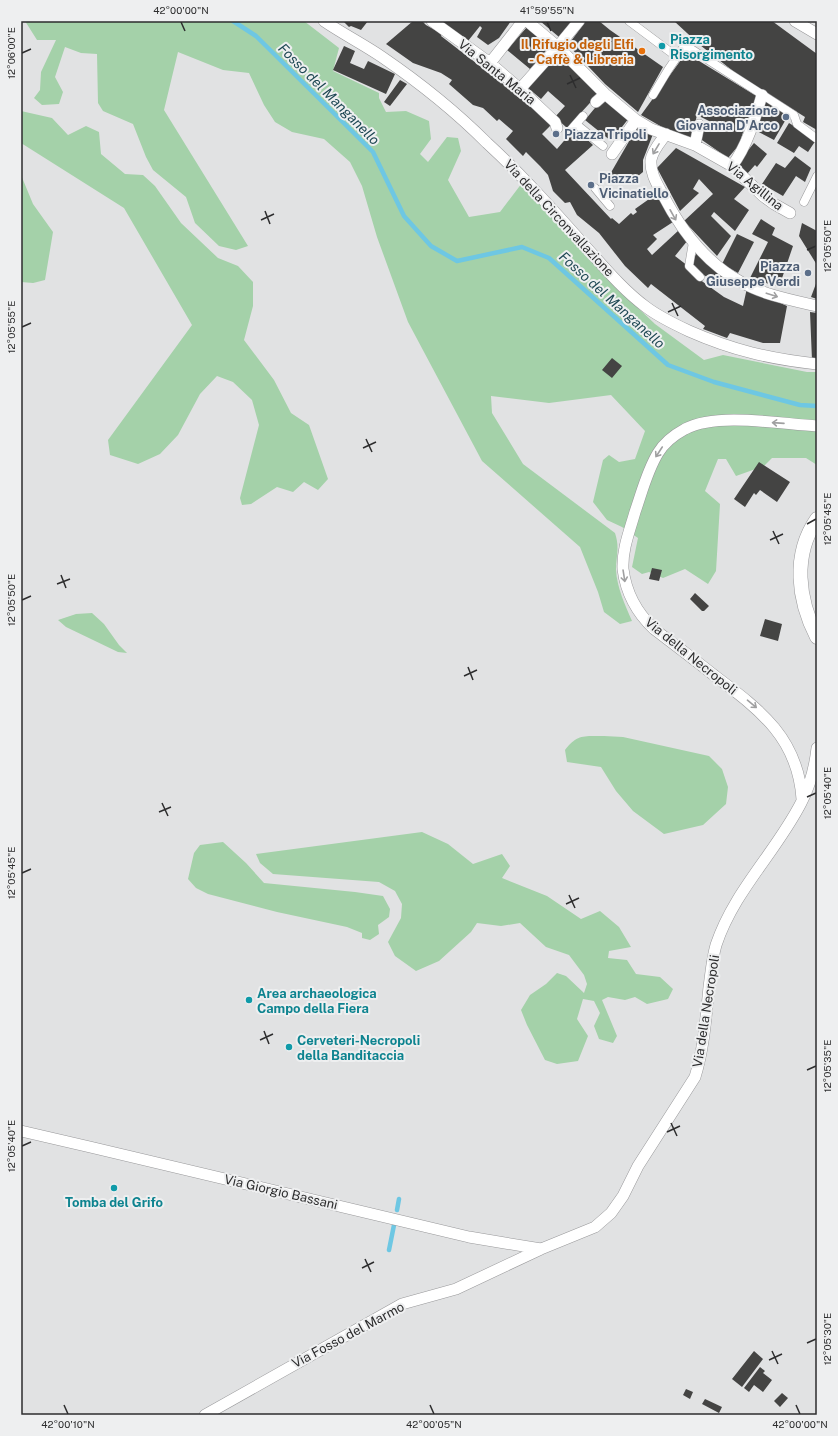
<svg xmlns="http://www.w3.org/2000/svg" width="838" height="1436" font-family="'Public Sans',sans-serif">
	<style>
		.green { fill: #a4d1a9 }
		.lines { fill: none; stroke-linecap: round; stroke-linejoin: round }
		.stream { stroke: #6ec7e3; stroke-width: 4.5 }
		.building { fill: #444443 }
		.pedestrian-casing { stroke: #98989a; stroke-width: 9 }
		.minor-casing { stroke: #98989a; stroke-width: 12 }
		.tertiary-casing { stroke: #98989a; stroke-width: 15 }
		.pedestrian { stroke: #fff; stroke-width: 8 }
		.minor { stroke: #fff; stroke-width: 11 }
		.tertiary { stroke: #fff; stroke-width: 14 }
		.oneway { stroke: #a0a0a1 }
		.ticks { fill: none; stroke: #2d2d2e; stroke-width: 1.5 }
		.culture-dot { fill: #0f9aa8; stroke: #eeeff0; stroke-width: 1.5 }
		.food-dot { fill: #e8710a; stroke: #eeeff0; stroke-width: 1.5 }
		.service-dot { fill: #5c6f8a; stroke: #eeeff0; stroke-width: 1.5 }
		.labels { text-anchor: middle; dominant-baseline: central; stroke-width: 4; stroke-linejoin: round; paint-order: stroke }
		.culture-label { font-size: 13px; font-weight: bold; fill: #0d838f; stroke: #eeeff0; text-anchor: start }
		.food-label { font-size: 13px; font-weight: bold; fill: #c56008; stroke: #eeeff0; text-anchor: end }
		.street-label { font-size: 13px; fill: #2d2d2e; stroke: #eeeff0 }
		.service-label { font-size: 13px; font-weight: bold; fill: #4e5e75; stroke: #eeeff0; text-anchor: end }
		.water-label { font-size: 14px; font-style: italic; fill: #1f4854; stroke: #eeeff0 }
		.neatline { fill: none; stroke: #2d2d2e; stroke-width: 1.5 }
		.ticks-label { font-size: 10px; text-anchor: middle; fill: #2d2d2e }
	</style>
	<rect width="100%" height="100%" fill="#e1e2e3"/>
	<path class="green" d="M 25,21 L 304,21 L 339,48 L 333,71 L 379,93 L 379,98 L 386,112 L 406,111 L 429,121 L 431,139 L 420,154 L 428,162 L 447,137 L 458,138 L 461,151 L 448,180 L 469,217 L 500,212 L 522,183 L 615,286 L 655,324 L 704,360 L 723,355 L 807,372 L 817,372 L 817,465 L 806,458 L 772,458 L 764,466 L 736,476 L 726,459 L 718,459 L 705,491 L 720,504 L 716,571 L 708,584 L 685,569 L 663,578 L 649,572 L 642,574 L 632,567 L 638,538 L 622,527 L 607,520 L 593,502 L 603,460 L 609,455 L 619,462 L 635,459 L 645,431 L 611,395 L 549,403 L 491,396 L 492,413 L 523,464 L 615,533 C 620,548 616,556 616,570 C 617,588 625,605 632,621 L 620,624 L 604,612 L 598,592 L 580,547 L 482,461 L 408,322 L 377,237 L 362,186 L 350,162 L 324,139 L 292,132 L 275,122 L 264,105 L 249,73 L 223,70 L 178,52 L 164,110 L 248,246 L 236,250 L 219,246 L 195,223 L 186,197 L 153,170 L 146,157 L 133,124 L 103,111 L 98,103 L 97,54 L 81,53 L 65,47 L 55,77 L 63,92 L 59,104 L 42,105 L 34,98 L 40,90 L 41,72 L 56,40 L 37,40 Z
		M 21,111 L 52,118 L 68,135 L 86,126 L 99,132 L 101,154 L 125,174 L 143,175 L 155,186 L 181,223 L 218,258 L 238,266 L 253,282 L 253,306 L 244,340 L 274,380 L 291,413 L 309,425 L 328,479 L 318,490 L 304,482 L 293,492 L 277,487 L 251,504 L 242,505 L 240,498 L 259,425 L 252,400 L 233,382 L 217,376 L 200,394 L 178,435 L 160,454 L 138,464 L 110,455 L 108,440 L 192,325 L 124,208 L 21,143 Z
		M 21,175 L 33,204 L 53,232 L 45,280 L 33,283 L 21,282 Z
		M 92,613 L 104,624 L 119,645 L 127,653 L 118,652 L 66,627 L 58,620 L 76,614 Z
		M 604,736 L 623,737 L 709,756 L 722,769 L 728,787 L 726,804 L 703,825 L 664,834 L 633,811 L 616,791 L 601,767 L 567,762 L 565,750 C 577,734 584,736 604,736 Z
		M 422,832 L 448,844 L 473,864 L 502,854 L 510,866 L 502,878 L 547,896 L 581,919 L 600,911 L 619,927 L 631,947 L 609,951 L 608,958 L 627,960 L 636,974 L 660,977 L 673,989 L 668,999 L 647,1004 L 635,997 L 625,1000 L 608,997 L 602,1000 L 617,1036 L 613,1043 L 599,1039 L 594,1026 L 600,1013 L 594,1001 L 583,999 L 577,1019 L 588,1036 L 578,1061 L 557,1064 L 545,1060 L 527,1025 L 521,1010 L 530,995 L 546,984 L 557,973 L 566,976 L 584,993 L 587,984 L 584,975 L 569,955 L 546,947 L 520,923 L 501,926 L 477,923 L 471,932 L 439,961 L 416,971 L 395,956 L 388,942 L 401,918 L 402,904 L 395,891 L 379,882 L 273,874 L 260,863 L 256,854 Z
		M 223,842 L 246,863 L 264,883 L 355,892 L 383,896 L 390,909 L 389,917 L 378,925 L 379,934 L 370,940 L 362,938 L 362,933 L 347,927 L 277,912 L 208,894 L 196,888 L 188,879 L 194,853 L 200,845 Z"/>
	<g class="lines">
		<path class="stream" d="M 233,21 L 256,36 L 373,152 L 404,216 L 431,246 L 457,261 L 522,247 L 549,258 L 668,365 L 714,382 L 800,405 L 817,406
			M 397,1210 L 399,1199
			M 389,1250 L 394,1225"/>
	</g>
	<path class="building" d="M 343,21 L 368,21 L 361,30 L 351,26 L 349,27 Z
		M 413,21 L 422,21 L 426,25 L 442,34 L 441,36 L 533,107 L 552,124 L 542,134 L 557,149 L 575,128 L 593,145 L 565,170 L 611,219 L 612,218 L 619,224 L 631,213 L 633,215 L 637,212 L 635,209 L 659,192 L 673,222 L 653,235 L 657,239 L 647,249 L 652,255 L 679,230 L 688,240 L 675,256 L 688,266 L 692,274 L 724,297 L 743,306 L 747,288 L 787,306 L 780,343 L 763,343 L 730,333 L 727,338 L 703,329 L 705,326 L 651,284 L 648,288 L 625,266 L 599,233 L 577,215 L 570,202 L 565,203 L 553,191 L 548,175 L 540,166 L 526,152 L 523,156 L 506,139 L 513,131 L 499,119 L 497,121 L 483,108 L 473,105 L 449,84 L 452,80 L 441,73 L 413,63 L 386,44 Z
		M 441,21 L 511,21 L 499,38 L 488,45 L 477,37 L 482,28 L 480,26 L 468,41 Z
		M 540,21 L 572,21 L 559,37 Z
		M 586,21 L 599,21 L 610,30 L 663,67 L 638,112 L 605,84 L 568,45 Z
		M 674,21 L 772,21 L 817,54 L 817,130 L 803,122 L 805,117 L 738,75 L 700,45 Z
		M 527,27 L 550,46 L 530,69 L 507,50 Z
		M 344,46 L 355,51 L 350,63 L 364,69 L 368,61 L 395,74 L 386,94 L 333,70 Z
		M 686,53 L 758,97 L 746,123 L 739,145 L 728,158 L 699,138 L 711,122 L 697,115 L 691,140 L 662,127 L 641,115 Z
		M 557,55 L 599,93 L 567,128 L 555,117 L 565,106 L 548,91 L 541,99 L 528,88 Z
		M 400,80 L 407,84 L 390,106 L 384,102 Z
		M 604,97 L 629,118 L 611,141 L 585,120 Z
		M 764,98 L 789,114 L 774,140 L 755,130 Z
		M 789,123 L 816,140 L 808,152 L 799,146 L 794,153 L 777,143 Z
		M 639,124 L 653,134 L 643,160 L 643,172 L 628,184 L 621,178 L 618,182 L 609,176 Z
		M 754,143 L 767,154 L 757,167 L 755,165 L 747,174 L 736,165 Z
		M 676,148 L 745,187 L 734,199 L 749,210 L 735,231 L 714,212 L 711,216 L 731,236 L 717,256 L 684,221 L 713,194 L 699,179 L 693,189 L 699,193 L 680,211 L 657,168 Z
		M 795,156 L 811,168 L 805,182 L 796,176 L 783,196 L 762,184 L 776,163 L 785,168 Z
		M 761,219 L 775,228 L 772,235 L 793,246 L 779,287 L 750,278 L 768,242 L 752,234 Z
		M 802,223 L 817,231 L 817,265 L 799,236 Z
		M 737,234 L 754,242 L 738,273 L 722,264 Z
		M 697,252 L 724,274 L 719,280 L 714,276 L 712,280 L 697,271 L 691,264 Z
		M 817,281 L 817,299 L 811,297 Z
		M 810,312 L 817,313 L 817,358 L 812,360 Z
		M 612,358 L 622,366 L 612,378 L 602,370 Z
		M 759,462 L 790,482 L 777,502 L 760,490 L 756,495 L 754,493 L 745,507 L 734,499 Z
		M 652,568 L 662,570 L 659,581 L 649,579 Z
		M 695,593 L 709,606 L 704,611 L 702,611 L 690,599 Z
		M 765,619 L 782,624 L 778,641 L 760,636 Z
		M 754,1351 L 763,1359 L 742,1387 L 732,1379 Z
		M 760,1367 L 765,1371 L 763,1373 L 772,1380 L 763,1392 L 754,1385 L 749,1392 L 744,1388 Z
		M 686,1389 L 693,1392 L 690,1399 L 683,1395 Z
		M 782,1393 L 788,1398 L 780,1407 L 774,1401 Z
		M 705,1399 L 722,1407 L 719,1413 L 702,1404 Z"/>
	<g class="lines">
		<defs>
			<path id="pedestrian" d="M 629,21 L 677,57
				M 653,95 L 668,70 L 685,45 L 794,115 L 797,124 L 817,139
				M 576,124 L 603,146
				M 569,132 L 583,116
				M 595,188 L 610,206
				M 804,202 L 817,176
				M 693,242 L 689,266 L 700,277"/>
			<path id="minor" d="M 324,21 C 343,34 363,44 382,57 C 420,83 455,111 487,143 C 522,175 554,211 585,246 C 604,267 623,290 646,307 C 659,317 674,324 689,331 C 732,350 770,359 817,364
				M 432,21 L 490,63 L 520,89 L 555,122 L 557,128
				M 527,21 L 558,47 L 605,94 L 636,120 L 651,129 L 695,145 L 732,166 L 763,196 L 774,204 L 790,213
				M 795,21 L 817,34
				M 490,63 L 523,21
				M 520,89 L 555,50 L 579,21
				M 596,102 L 605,94
				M 666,134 C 661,141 652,151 651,160 C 650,173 657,184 663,195 C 681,230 706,263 741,282 C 764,295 791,300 817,306
				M 695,145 L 699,125
				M 612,154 L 636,120
				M 732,166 C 747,146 755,119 762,95
				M 802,799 C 798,738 760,710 715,676 C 695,660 675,645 654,629 C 636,612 626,593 623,569 C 622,549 630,530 635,512 C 642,492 647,471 658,453 C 664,443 674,435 685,429 C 718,412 780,424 817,426
				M 21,1131 L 90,1147 L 469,1237 L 541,1249
				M 205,1415 L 402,1304 L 456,1289 L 541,1249 L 595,1227 L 611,1213 L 623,1196 L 638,1166 L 695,1077 C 704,1048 706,1017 709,987 C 711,973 712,959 716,945 C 734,891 776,852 801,803 C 810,786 815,766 817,748"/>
			<path id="tertiary" d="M 817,519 C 792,555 798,600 817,637"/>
		</defs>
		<use href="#pedestrian" class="pedestrian-casing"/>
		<use href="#minor" class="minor-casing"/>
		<use href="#tertiary" class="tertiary-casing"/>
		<use href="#pedestrian" class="pedestrian"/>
		<use href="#minor" class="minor"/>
		<use href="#tertiary" class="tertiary"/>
	</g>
	<defs><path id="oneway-shaft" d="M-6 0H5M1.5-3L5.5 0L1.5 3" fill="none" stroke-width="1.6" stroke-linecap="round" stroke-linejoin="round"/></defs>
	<g class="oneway">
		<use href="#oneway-shaft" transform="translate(656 149) rotate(121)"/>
		<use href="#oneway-shaft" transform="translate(673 215) rotate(61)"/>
		<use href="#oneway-shaft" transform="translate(772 295) rotate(18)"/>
		<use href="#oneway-shaft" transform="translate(778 423) rotate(-176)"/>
		<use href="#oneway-shaft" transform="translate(659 452) rotate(123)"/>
		<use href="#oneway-shaft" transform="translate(624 576) rotate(81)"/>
		<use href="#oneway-shaft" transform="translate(752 704) rotate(40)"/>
	</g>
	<path class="ticks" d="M 181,22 L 185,31M 547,22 L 551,31M 22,53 L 31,49M 570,75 L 576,88M 567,84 L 580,78M 265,211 L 270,224M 261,220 L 274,214M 807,250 L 816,246M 672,303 L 678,316M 668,312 L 681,306M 22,327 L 31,323M 366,439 L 372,452M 363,448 L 376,442M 807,524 L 816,519M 773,531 L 779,544M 770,540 L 783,534M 61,575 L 66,588M 57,584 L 70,579M 22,600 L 31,596M 468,667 L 473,680M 464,676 L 477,670M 807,797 L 816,793M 162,803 L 168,816M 159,812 L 171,807M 22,873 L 31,869M 569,895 L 575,908M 566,904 L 579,898M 264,1031 L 269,1044M 260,1040 L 273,1034M 807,1070 L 816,1066M 671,1123 L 677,1136M 667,1132 L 680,1126M 22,1146 L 31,1142M 365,1259 L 371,1272M 362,1268 L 374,1262M 807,1343 L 816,1339M 772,1351 L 778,1364M 769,1360 L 782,1354M 64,1405 L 68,1414M 430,1405 L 434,1414M 796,1405 L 800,1414"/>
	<g class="culture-dot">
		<circle cx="662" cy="46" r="4"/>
		<circle cx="249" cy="1000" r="4"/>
		<circle cx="289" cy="1047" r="4"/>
		<circle cx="114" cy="1188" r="4"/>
	</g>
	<circle class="food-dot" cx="642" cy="51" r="4"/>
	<g class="service-dot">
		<circle cx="786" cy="117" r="4"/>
		<circle cx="556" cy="134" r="4"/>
		<circle cx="591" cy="185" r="4"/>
		<circle cx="808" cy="273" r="4"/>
	</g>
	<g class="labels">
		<g class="culture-label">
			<text x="670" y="39">Piazza<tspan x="670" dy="15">Risorgimento</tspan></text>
			<text x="257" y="993">Area archaeologica<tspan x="257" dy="15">Campo della Fiera</tspan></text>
			<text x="297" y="1040">Cerveteri-Necropoli<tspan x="297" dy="15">della Banditaccia</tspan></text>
			<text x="114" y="1202" text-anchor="middle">Tomba del Grifo</text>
		</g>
		<g class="food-label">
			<text x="634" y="44">Il Rifugio degli Elfi<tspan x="634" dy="15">- Caffè &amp; Libreria</tspan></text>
		</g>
		<g class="street-label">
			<text transform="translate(497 72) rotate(39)">Via Santa Maria</text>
			<text transform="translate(755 186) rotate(39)">Via Agillina</text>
			<text transform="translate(559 218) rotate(47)">Via della Circonvallazione</text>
			<text transform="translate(691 656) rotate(39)">Via della Necropoli</text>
			<text transform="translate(706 1011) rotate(-81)">Via della Necropoli</text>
			<text transform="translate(281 1192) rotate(13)">Via Giorgio Bassani</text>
			<text transform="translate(348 1335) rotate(-28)">Via Fosso del Marmo</text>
		</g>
		<g class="service-label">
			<text x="778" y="110">Associazione<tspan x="778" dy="15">Giovanna D'Arco</tspan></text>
			<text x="564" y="134" text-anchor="start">Piazza Tripoli</text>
			<text x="599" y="178" text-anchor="start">Piazza<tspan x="599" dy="15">Vicinatiello</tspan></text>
			<text x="800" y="266">Piazza<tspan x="800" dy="15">Giuseppe Verdi</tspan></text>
		</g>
		<g class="water-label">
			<text transform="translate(329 94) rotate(45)">Fosso del Manganello</text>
			<text transform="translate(612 300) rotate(42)">Fosso del Manganello</text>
		</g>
	</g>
	<rect width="838" height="1436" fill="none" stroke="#eeeff0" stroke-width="44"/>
	<rect x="22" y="22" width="794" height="1392" class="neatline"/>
	<g class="ticks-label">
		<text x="181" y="14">42°00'00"N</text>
		<text x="547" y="14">41°59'55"N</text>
		<text transform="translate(11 53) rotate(-90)" y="4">12°06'00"E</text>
		<text transform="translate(827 246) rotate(-90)" y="4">12°05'50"E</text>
		<text transform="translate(11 327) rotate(-90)" y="4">12°05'55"E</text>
		<text transform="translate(827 519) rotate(-90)" y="4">12°05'45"E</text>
		<text transform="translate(11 600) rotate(-90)" y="4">12°05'50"E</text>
		<text transform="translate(827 793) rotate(-90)" y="4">12°05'40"E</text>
		<text transform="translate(11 873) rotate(-90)" y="4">12°05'45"E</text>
		<text transform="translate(827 1066) rotate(-90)" y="4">12°05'35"E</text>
		<text transform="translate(11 1146) rotate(-90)" y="4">12°05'40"E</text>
		<text transform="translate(827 1339) rotate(-90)" y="4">12°05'30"E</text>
		<text x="68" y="1428">42°00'10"N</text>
		<text x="434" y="1428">42°00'05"N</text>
		<text x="800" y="1428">42°00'00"N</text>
	</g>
</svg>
